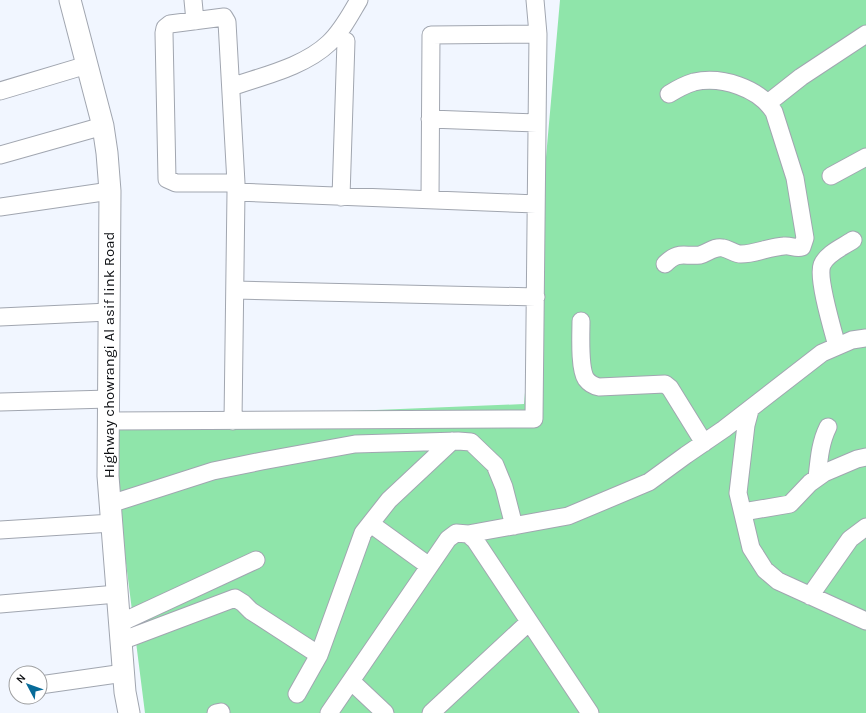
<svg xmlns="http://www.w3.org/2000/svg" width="866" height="713" font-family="Karla,sans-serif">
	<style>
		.green { fill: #8fe5aa }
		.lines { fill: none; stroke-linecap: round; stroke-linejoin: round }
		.minor-casing { stroke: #a1a6b0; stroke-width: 19 }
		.tertiary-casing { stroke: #a1a6b0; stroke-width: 23 }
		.minor { stroke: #fff; stroke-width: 17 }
		.tertiary { stroke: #fff; stroke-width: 21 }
		.labels { text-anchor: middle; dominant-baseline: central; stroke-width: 3; stroke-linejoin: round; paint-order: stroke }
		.street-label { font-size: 15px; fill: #0c0e11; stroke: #fff }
	</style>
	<rect width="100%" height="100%" fill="#f1f6ff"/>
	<path class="green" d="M 560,0 L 866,0 L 866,713 L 145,713 L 108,421 L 524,404 Z"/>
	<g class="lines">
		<defs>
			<path id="minor" d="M 193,0 L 195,21
				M 231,87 C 262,76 304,67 329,43 C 342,31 350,15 359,0
				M 0,91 L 87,65
				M 768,103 L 801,77 L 866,34
				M 430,119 L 537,123
				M 0,155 L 103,126
				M 831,176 L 866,157
				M 236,192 L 536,204
				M 341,197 L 346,41
				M 430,200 L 431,35 L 538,34
				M 0,207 L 110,191
				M 665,264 C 679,250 684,257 700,255 C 708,253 714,246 723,248 C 729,249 735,254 741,254 C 755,254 769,247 784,246 C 790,245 796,249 802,247 L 805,238 L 795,178 L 774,112 C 759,88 722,76 694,82 C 684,85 677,89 669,94
				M 235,290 L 536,297
				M 0,317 L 109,312
				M 581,321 C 581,334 579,368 586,379 C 589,383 594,386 599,387 L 665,384 L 670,388 L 704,443
				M 837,346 C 833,331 817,278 822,265 C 827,253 843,247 853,240
				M 0,402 L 109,399
				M 750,410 L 746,425 L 738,493 L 751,548 L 765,570 L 778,581 L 866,621
				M 108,421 L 534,419 L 538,34 L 535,0
				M 233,421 L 236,192 L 236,183 L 227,22 L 224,17 L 170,24 L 165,28 L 164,33 L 167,179 L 176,183 L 236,183
				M 817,478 C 819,460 820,443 828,427
				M 110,504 L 213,471 L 262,461 L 355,444 L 458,441 L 471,442 L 495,465 L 504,487 L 514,526
				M 743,512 L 790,504 L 810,483 L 824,473 L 857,459 L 866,457
				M 371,524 L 429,566
				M 0,530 L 112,523
				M 468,534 L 568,516 L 649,482 L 686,455 L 724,429 L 822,353 L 852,340 L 866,338
				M 810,596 L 850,539 L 866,527
				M 0,604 L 117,594
				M 120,623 L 256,560
				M 121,641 L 235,598 L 243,603 L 251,611 L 319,655
				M 351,681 L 385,713
				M 40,685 L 124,673
				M 297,694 L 319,655 L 363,533 L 389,500 L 452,441
				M 216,713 L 221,712
				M 329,713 L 448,539 L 456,533 L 468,534 L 475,540 L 590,713
				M 431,713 L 529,622"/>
			<path id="tertiary" d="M 70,0 L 103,126 L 107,153 L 110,191 L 108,476 L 125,692 L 129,713"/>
		</defs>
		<use href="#minor" class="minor-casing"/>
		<use href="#tertiary" class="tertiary-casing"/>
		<use href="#minor" class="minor"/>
		<use href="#tertiary" class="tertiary"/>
	</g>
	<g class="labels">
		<g class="street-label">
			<text transform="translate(109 355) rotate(-90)">Highway chowrangi Al asif link Road</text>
		</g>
	</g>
	<g transform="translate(28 685) rotate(311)"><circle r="19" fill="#ffffff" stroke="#9e9fa0"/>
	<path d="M0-3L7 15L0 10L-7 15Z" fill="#076b99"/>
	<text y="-6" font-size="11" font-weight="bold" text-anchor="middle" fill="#0c0e11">N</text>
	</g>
</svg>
